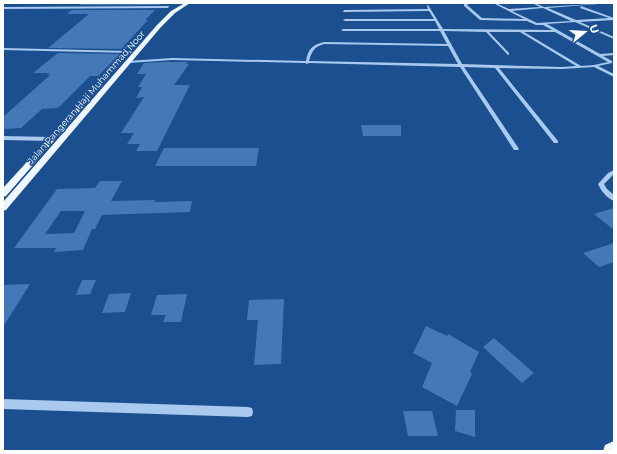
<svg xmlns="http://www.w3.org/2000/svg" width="617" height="454" font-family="Montserrat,sans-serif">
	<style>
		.building { fill: #4478b7; fill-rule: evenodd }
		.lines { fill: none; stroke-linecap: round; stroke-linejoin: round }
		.minor { fill: #a9c9ee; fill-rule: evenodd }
		.major { fill: #f0f6ff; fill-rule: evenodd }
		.labels { text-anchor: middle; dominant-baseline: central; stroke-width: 3; stroke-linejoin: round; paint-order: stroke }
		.far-street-label { font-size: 9px; fill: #fff; stroke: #1b4f8f }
	</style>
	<rect width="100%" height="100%" fill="#1b4f8f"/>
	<path class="building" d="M 82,3 L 161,3 L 159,5 L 79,5 Z
		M 72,10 L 155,10 L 145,20 L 148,20 L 123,47 L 128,47 L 125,49 L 48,48 L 89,14 L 67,14 Z
		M 58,53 L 120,54 L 98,76 L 90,76 L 58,108 L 42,109 L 21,128 L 3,129 L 3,117 L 50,75 L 47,75 L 50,73 L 33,73 Z
		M 165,62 L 187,62 L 186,64 L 189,64 L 174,85 L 190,85 L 157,151 L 136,151 L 140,144 L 127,144 L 134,133 L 121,133 L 144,97 L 136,98 L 142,87 L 138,87 L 146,74 L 137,74 L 144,63 Z
		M 361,125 L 401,125 L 401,136 L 363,136 Z
		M 164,148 L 259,148 L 256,166 L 155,166 Z
		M 100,181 L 122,181 L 111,201 L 155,200 L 154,202 L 192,201 L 190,212 L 102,215 L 95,229 L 92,229 L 83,250 L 54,252 L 56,248 L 14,248 L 57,189 L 95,188 ZM 61,211 L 85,211 L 74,233 L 45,234 Z
		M 614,208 L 614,230 L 594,214 Z
		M 614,243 L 614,262 L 599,267 L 583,253 Z
		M 82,280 L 96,280 L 90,294 L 76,295 Z
		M 30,284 L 3,327 L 3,285 Z
		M 131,293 L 125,312 L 102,313 L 109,294 Z
		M 187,294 L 181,322 L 163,322 L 166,315 L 151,315 L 157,295 Z
		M 284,299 L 281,364 L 254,365 L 258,320 L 247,320 L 249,300 Z
		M 426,326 L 447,336 L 448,334 L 479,352 L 470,372 L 472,374 L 457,406 L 422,387 L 432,363 L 413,353 Z
		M 494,338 L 534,373 L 522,383 L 483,347 Z
		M 456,410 L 475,410 L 475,437 L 455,431 Z
		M 403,411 L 432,411 L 438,436 L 408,436 Z"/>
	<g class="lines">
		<path class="minor" d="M 467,3 L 470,3 L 467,5 L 482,18 L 524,19 L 493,3 L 496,3 L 509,9 L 540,7 L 532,3 L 535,3 L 544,7 L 610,3 L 548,8 L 576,20 L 609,18 L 580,8 L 581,6 L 614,18 L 614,20 L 580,22 L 614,37 L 614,39 L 575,22 L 547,24 L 600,54 L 614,53 L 614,55 L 603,56 L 612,61 L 612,63 L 598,66 L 614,74 L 614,77 L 594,67 L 562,69 L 499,68 L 558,141 L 558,143 L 554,143 L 495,68 L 464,67 L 519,149 L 518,150 L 514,150 L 460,67 L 309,63 L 307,64 L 305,63 L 172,60 L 128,63 L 126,62 L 128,61 L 172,58 L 306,61 C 308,49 312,45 324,42 L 447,44 L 440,31 L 343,31 L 341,30 L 343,29 L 439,29 L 435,21 L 345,21 L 343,20 L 345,19 L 434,19 L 429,11 L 343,12 L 344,10 L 428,9 L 427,6 L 428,5 L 443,29 L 552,30 L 543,25 L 536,25 L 527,21 L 480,20 L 464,6 L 464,4 ZM 543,8 L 571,21 L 537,23 L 512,11 ZM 444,31 L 486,32 L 508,55 L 509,55 L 509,53 L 489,32 L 520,32 L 576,66 L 562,67 L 462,64 ZM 524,32 L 555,32 L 608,62 L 594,65 L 581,66 ZM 324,44 L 448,46 L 458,64 L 309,61 C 312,51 314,47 324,44 Z
			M 169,6 L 168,8 L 3,9 L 3,7 Z
			M 3,48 L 130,51 L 132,52 L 130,53 L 3,50 Z
			M 3,136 L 51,137 L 54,139 L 51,141 L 3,140 Z
			M 614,170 L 614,174 L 604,184 L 607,189 L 614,195 L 614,201 C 607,198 601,191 598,184 L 608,173 Z
			M 3,399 L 248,407 L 252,408 L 253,412 L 252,416 L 248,417 L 3,409 Z"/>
		<path class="major" d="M 185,3 L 190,3 L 175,13 L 161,27 L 6,210 L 3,211 L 3,202 L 157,25 L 171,11 Z
			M 80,104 L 85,105 L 6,196 L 3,197 L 3,188 Z
			M 614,441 L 614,451 L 603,451 L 605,445 Z"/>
	</g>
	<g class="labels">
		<g class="far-street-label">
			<text transform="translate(86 97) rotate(-49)">Jalan Pangeran Haji Muhammad Noor</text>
		</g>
	</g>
	<rect width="617" height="454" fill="none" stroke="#ffffff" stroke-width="8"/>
	<g transform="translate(585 32) rotate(72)" stroke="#1b4f8f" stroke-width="3" paint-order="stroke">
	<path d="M0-3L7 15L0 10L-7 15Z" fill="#ffffff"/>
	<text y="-6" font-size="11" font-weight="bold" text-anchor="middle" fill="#ffffff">U</text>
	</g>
</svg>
